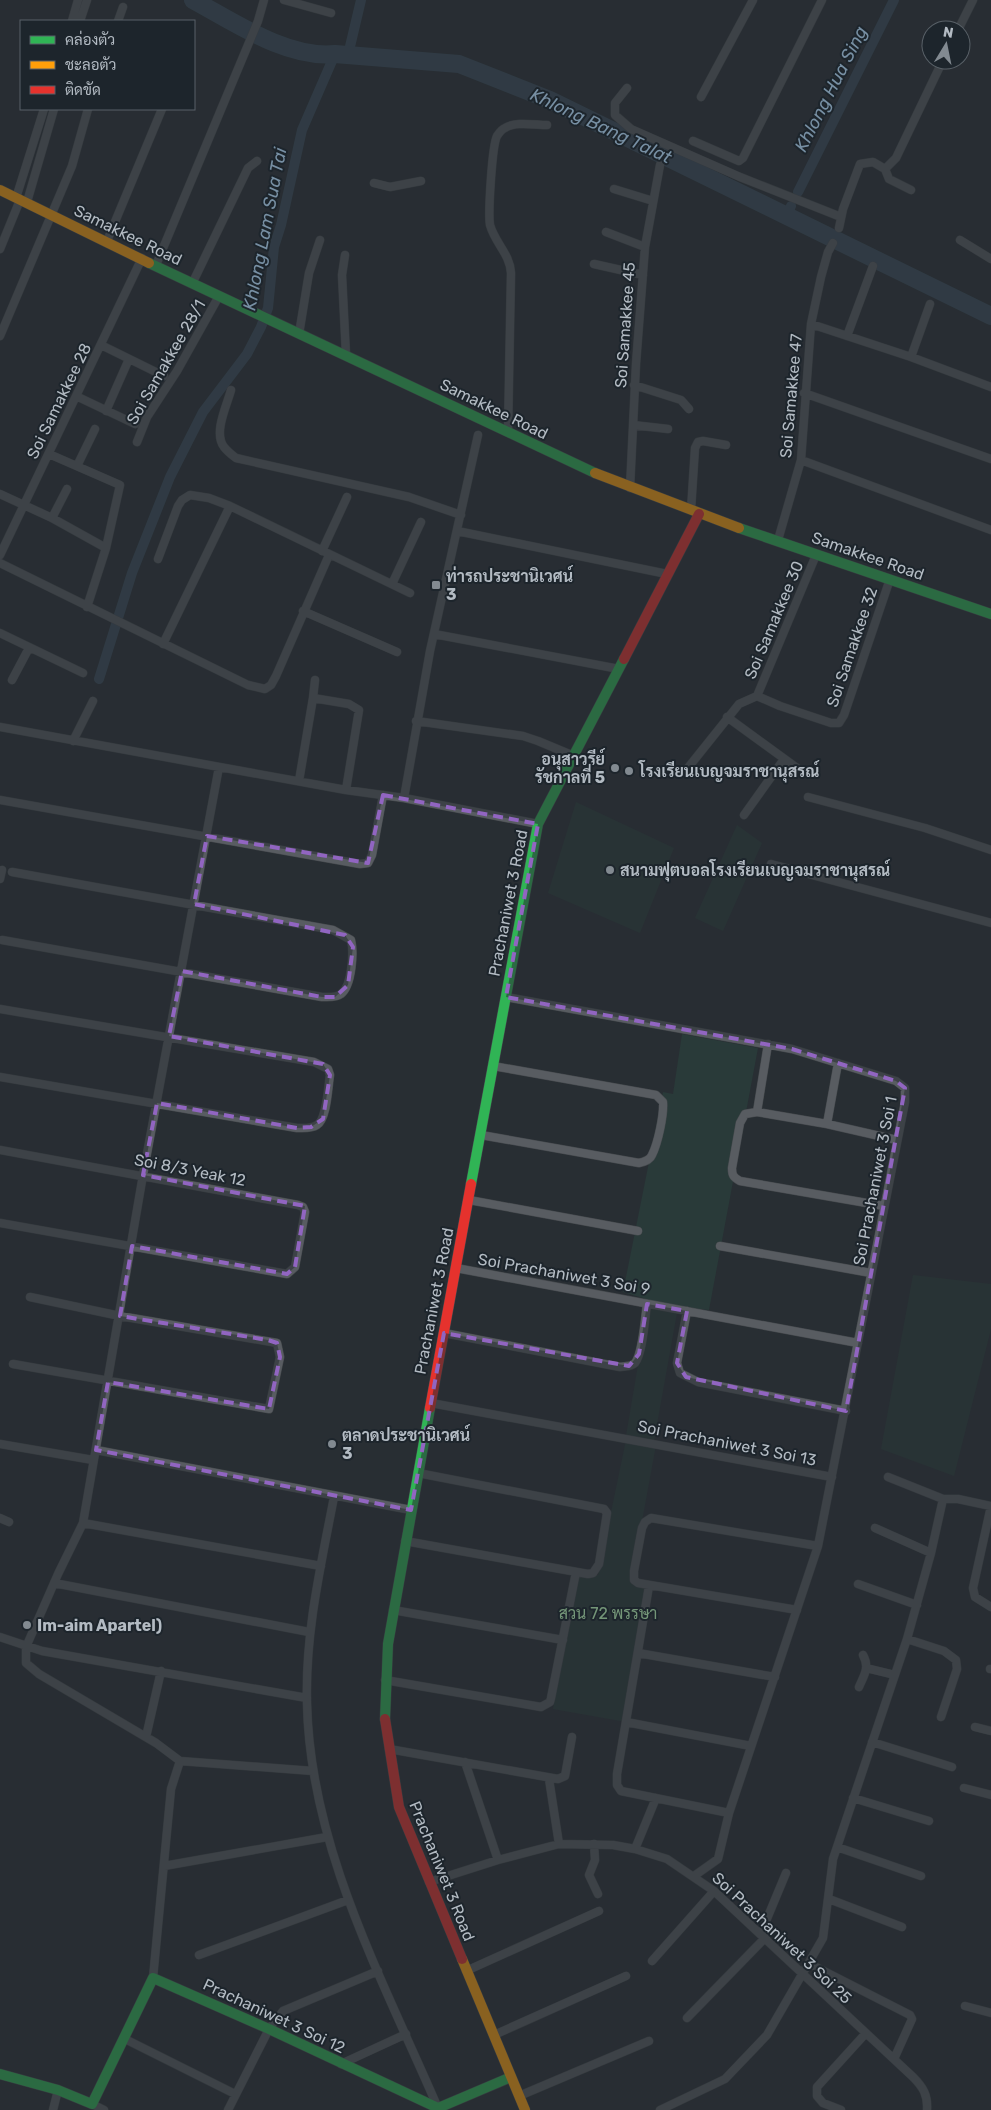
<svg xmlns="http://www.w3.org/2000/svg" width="991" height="2110" font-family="Rubik,Sarabun,sans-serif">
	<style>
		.green { fill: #293a39 }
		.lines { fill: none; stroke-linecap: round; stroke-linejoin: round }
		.canal { stroke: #3a4b5a; stroke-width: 10 }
		.river { stroke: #3a4b5a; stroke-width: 18 }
		.street-casing { stroke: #464a4e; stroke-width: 9 }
		.fast-casing { stroke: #464a4e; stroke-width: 11 }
		.slow-casing { stroke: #464a4e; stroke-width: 11 }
		.jam-casing { stroke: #464a4e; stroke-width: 11 }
		.street { stroke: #585c61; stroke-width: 8 }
		.fast { stroke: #30b455; stroke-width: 10 }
		.slow { stroke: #ff9f0a; stroke-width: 10 }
		.jam { stroke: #e5322d; stroke-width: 10 }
		.marked { fill: none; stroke: #9165c1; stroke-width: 4; stroke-dasharray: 10 6; stroke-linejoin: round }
		.poi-dot { fill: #828a91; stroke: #1d252c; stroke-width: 2 }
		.labels { text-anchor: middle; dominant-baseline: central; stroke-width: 4; stroke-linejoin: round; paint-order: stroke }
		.street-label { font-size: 16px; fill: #b3bbc3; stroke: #1d252c }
		.poi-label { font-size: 16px; font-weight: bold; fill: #b3bbc3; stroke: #1d252c; text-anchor: start }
		.park-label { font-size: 16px; fill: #749678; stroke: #1d252c }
		.water-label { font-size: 18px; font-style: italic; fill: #778fa3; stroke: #1d252c }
	</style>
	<rect width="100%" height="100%" fill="#282e33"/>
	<path class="green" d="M 576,802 L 674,848 L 640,933 L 548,893 Z
		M 737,825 L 762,843 L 723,931 L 695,918 Z
		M 682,1034 L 758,1048 L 709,1310 L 678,1307 L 654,1441 L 626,1436 L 649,1300 L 623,1292 L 663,1092 L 673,1094 Z
		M 913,1275 L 991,1284 L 991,1329 L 954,1476 L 881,1449 Z
		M 626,1440 L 656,1445 L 631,1581 L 651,1585 L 626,1722 L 553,1709 L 578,1572 L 598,1575 Z"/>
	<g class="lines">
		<path class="canal" d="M 348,55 L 361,0
			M 798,192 L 894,0
			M 787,216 L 791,206
			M 99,679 L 132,573 L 170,477 L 203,412 L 247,354 L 261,327 L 268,308 L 274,247 L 281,225 L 302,130 L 335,54"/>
		<path class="river" d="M 193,0 C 234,22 287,59 335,54 L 459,64 L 550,100 L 991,316"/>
		<defs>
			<path id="street" d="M 284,0 L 331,13
				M 72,21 L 78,0
				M 80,21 L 87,0
				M 118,21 L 123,7
				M 958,30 L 973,0
				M 627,88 L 615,103 L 615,115 L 631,129 L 740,177 L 841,217
				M 701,97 L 753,0
				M 693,141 L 739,161 L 743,158 L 822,0
				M 885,169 L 889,179 L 911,190
				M 374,183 L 390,187 L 421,181
				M 614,189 L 653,201
				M 16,198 L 44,109
				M 27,202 L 54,109
				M 839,228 L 843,209 L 860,164 L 873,162 L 885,169 L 896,158 L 943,60
				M 606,232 L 645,247
				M 960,240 L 991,259
				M 107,241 L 162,109
				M 0,249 L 20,200
				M 345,255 L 342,275 L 346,355
				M 594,264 L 643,275
				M 156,265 L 258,21 L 264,0
				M 192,284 L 248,168 L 257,161
				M 811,324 L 911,357 L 991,387
				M 299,334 L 309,273 L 320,240
				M 0,336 L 72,166 L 88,109
				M 847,336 L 873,266
				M 101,345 L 164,376
				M 911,357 L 930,304
				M 634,385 L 681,400 L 689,409
				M 231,390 C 227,405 213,433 224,447 C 227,451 232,455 236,458 L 409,497 L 461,515
				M 804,393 L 991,459
				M 76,396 L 135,424
				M 106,411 L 129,359
				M 633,425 L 668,429
				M 508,432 L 511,273 C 510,254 495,243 490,225 C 488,213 492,146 497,136 C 499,133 502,129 505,128 C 515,121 535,125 547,125
				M 137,442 L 147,417 L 177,371 L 219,296
				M 49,454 L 120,485 L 106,548 L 87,607
				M 801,460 L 991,530
				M 77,466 L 95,429
				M 630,488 L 636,364 L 645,247 L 660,165
				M 0,494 L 52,518 L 106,548
				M 691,510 L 695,448 L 698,442 L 703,441 L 726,445
				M 52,518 L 67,489
				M 457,531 L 667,574
				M 778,540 L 801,460 L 811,324 L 821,277 L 828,252 L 833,243
				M 322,551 L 347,497
				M 0,555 L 142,258
				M 158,559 L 178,506 L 182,500 L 190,495 L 209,498 L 230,506 L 410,593
				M 0,563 L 248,685 L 265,689 L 271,685 L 276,676 L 329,555
				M 392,584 L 421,522
				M 303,611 L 397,652
				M 0,633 L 83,673
				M 434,634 L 619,669
				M 163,644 L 230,506
				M 12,680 L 29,648
				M 757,696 L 780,706 L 831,723 L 839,723 L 844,715 L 890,579
				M 757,696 L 816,555
				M 313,698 L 315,680
				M 727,717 L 797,768
				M 416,721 L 523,736 L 538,741 L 574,756
				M 0,727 L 346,790 L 404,798 L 538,824
				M 73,741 L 93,701
				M 219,767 L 143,1175 L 83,1523 L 58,1574 L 26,1647 L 26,1663 L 39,1674 L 156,1743 L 180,1761 L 313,1771
				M 687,769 L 739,704 L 757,696
				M 299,781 L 313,698 L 349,704 L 359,710 L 346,790
				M 808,797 L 925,828 L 991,850
				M 404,798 L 430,651 L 478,435
				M 0,800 L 360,864 L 368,863 L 372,855 L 383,795
				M 744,815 L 784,759
				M 771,864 L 991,923
				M 0,879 L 2,870
				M 2,940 L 322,997 C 328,997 336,998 341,994 C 352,986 354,952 351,940 L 333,930 L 12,872
				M 506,997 L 792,1049 L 896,1081 L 905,1088 L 905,1102 L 818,1546 L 729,1813 L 718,1859 L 694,1876
				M 0,1009 L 314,1062 L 328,1069 L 330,1075 C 328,1087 327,1119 317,1125 C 311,1129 304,1128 297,1128 L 0,1077
				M 757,1112 L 768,1044
				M 827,1124 L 838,1063
				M 481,1135 L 639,1163 C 644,1162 650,1160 652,1155 C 658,1143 664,1115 663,1102 L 656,1095 L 493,1066
				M 0,1150 L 298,1205 L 303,1207 L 305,1212 L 295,1267 L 287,1274 L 0,1223
				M 469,1200 L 638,1231
				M 884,1206 L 740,1181 C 733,1177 732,1175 732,1168 L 740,1123 L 745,1114 L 757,1112 L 827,1124 L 897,1140
				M 720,1246 L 871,1273
				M 456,1268 L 858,1343
				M 687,1311 L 677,1363 L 680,1373 L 698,1382 L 846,1411
				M 444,1333 L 620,1367 C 625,1366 631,1367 635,1363 C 643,1353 645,1317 647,1304
				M 13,1364 L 269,1409 L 280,1357 L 277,1343 L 120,1316 L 30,1297
				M 431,1403 L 832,1477
				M 0,1444 L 93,1460
				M 96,1450 L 411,1510
				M 888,1477 L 943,1499
				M 334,1497 C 321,1565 305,1633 307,1703 C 310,1847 382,1978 438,2108
				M 991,1506 L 973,1588 L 975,1597 L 991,1607
				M 0,1518 L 9,1522
				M 83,1523 L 321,1566
				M 875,1528 L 931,1553
				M 405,1541 L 588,1574 L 593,1573 L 599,1564 L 607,1513 L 604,1509 L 418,1473
				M 54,1583 L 309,1632
				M 858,1584 L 917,1605
				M 649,1586 L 617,1774 L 617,1785 L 621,1791 L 729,1813
				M 393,1610 L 563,1640
				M 797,1610 L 638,1583 L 634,1580 L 634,1571 L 642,1528 L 645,1522 L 651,1518 L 818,1546
				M 0,1637 L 42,1651 L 307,1698
				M 907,1639 L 944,1651 L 956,1660 L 957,1669 L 941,1717
				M 638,1653 L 775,1677
				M 866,1668 L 895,1675
				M 990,1669 L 991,1669
				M 385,1680 L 541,1707 L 550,1702 L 551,1698 L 576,1572
				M 859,1687 C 864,1675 870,1668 863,1655
				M 626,1722 L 751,1746
				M 975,1727 L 991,1731
				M 146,1737 L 161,1671
				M 872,1742 L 952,1767
				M 389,1749 L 558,1779 L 565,1776 L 572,1737
				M 465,1762 L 498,1860
				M 549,1779 L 559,1844
				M 964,1788 L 991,1795
				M 853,1798 L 929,1821
				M 594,1844 L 595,1860 L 589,1875 L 598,1894
				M 837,1847 L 921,1876
				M 635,1849 L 656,1798
				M 164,1866 L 327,1837
				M 429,1882 L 498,1860 L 559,1844 L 613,1845 L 635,1849 L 667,1859 L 714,1891 L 913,2077 C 923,2087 928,2095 927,2110
				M 829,1899 L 902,1927
				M 761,1933 L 786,1873
				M 199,1955 L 348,1900
				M 652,1961 L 714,1891
				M 810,1964 L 910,2015 L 912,2019 L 894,2059
				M 466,1971 L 599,1911
				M 153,1978 L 171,1789 L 180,1761
				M 965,2006 L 991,2013
				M 687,2018 L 766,1937
				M 494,2035 L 626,1976
				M 125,2039 L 235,2094
				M 341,2064 L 406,2034
				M 519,2096 L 649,2041
				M 92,2104 L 104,2110
				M 53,2110 L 58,2090
				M 228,2110 L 269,2029 L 283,2011 L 378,1971
				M 660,2110 L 725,2079 L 767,2035 L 823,1938 L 833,1859 L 907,1639 L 931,1553 L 943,1499 L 958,1499 L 991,1506
				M 841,2110 L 823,2103 L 817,2096 L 817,2087 L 866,2033"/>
			<path id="fast" d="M 149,263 L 595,473
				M 739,528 L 991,614
				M 471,1184 L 538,824 L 624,659
				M 385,1719 L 388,1644 L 430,1408
				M 0,2074 L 58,2090 L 92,2104 L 153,1978 L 269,2029 L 438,2108 L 511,2077"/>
			<path id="slow" d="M 0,190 L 149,263
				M 595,473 L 739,528
				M 462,1959 L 525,2110"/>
			<path id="jam" d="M 624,659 L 699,514
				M 430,1408 L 471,1184
				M 385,1719 L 399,1807 L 462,1959"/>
		</defs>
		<use href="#street" class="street-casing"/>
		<use href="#fast" class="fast-casing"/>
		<use href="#slow" class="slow-casing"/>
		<use href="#jam" class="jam-casing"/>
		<use href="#street" class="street"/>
		<use href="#fast" class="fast"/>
		<use href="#slow" class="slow"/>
		<use href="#jam" class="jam"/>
	</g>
	<path d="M0 0H991V2110H0ZM 383,795 L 538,824 L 506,997 L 792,1049 L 896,1081 L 905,1088 L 846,1411 L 686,1377 L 677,1363 L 687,1311 L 647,1304 L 639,1354 L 629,1366 L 444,1333 L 411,1510 L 96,1450 L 108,1382 L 269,1409 L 280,1357 L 277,1343 L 268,1340 L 120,1316 L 132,1246 L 287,1274 L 295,1267 L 305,1206 L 143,1175 L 157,1103 L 297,1128 L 311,1127 L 323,1119 L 330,1075 L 323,1064 L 169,1036 L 182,971 L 322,997 L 335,997 L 348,985 L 353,947 L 345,935 L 194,904 L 207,836 L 368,863 Z" fill="#282e33" fill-opacity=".55" fill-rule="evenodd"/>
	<path class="marked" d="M 383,795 L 538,824 L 506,997 L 792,1049 L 896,1081 L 905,1088 L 846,1411 L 686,1377 L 677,1363 L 687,1311 L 647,1304 L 639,1354 L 629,1366 L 444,1333 L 411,1510 L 96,1450 L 108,1382 L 269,1409 L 280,1357 L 277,1343 L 268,1340 L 120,1316 L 132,1246 L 287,1274 L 295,1267 L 305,1206 L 143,1175 L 157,1103 L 297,1128 L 311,1127 L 323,1119 L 330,1075 L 323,1064 L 169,1036 L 182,971 L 322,997 L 335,997 L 348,985 L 353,947 L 345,935 L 194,904 L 207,836 L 368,863 Z"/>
	<g class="poi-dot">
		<rect x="431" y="580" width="10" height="10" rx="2.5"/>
		<circle cx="615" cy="768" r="5"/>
		<circle cx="629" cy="771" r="5"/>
		<circle cx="610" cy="870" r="5"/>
		<circle cx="332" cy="1444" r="5"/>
		<circle cx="27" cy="1625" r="5"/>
	</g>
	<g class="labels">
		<g class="street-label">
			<text transform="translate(128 235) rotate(26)">Samakkee Road</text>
			<text transform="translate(625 325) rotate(-86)">Soi Samakkee 45</text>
			<text transform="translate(166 362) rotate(-60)">Soi Samakkee 28/1</text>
			<text transform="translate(791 396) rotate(-85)">Soi Samakkee 47</text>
			<text transform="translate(59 401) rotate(-64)">Soi Samakkee 28</text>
			<text transform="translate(494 409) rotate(26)">Samakkee Road</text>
			<text transform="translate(868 556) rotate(19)">Samakkee Road</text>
			<text transform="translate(774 620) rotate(-67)">Soi Samakkee 30</text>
			<text transform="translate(852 647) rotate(-71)">Soi Samakkee 32</text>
			<text transform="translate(508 903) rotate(-79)">Prachaniwet 3 Road</text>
			<text transform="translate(190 1170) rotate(11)">Soi 8/3 Yeak 12</text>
			<text transform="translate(875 1181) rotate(-79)">Soi Prachaniwet 3 Soi 1</text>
			<text transform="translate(564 1274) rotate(10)">Soi Prachaniwet 3 Soi 9</text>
			<text transform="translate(434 1301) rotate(-79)">Prachaniwet 3 Road</text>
			<text transform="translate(727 1443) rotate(11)">Soi Prachaniwet 3 Soi 13</text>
			<text transform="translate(442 1871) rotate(68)">Prachaniwet 3 Road</text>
			<text transform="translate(782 1938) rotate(43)">Soi Prachaniwet 3 Soi 25</text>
			<text transform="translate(274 2016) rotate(25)">Prachaniwet 3 Soi 12</text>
		</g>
		<g class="poi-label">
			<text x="446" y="576">ท่ารถประชานิเวศน์<tspan x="446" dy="18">3</tspan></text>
			<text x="605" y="759" text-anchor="end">อนุสาวรีย์<tspan x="605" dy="18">รัชกาลที่ 5</tspan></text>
			<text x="639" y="771">โรงเรียนเบญจมราชานุสรณ์</text>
			<text x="620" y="870">สนามฟุตบอลโรงเรียนเบญจมราชานุสรณ์</text>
			<text x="342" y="1435">ตลาดประชานิเวศน์<tspan x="342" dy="18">3</tspan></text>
			<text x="37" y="1625">Im-aim Apartel)</text>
		</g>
		<g class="park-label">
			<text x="608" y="1613">สวน 72 พรรษา</text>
		</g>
		<g class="water-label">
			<text transform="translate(831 89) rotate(-63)">Khlong Hua Sing</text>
			<text transform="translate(601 126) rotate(25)">Khlong Bang Talat</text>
			<text transform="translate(265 229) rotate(-79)">Khlong Lam Sua Tai</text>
		</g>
	</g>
	<rect x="20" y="20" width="175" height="90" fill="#1d252c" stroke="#596168"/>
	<rect x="30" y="36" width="25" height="8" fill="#30b455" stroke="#596168"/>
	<text x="65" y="45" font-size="15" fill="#b3bbc3">คล่องตัว</text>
	<rect x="30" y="61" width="25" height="8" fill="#ff9f0a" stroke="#596168"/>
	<text x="65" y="70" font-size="15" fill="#b3bbc3">ชะลอตัว</text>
	<rect x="30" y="86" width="25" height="8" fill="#e5322d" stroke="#596168"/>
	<text x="65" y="95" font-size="15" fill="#b3bbc3">ติดขัด</text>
	<g transform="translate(946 45) rotate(10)"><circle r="24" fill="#1d252c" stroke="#596168"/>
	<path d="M0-4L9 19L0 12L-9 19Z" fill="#828a91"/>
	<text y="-8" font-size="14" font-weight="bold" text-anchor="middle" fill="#b3bbc3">N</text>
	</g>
</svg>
